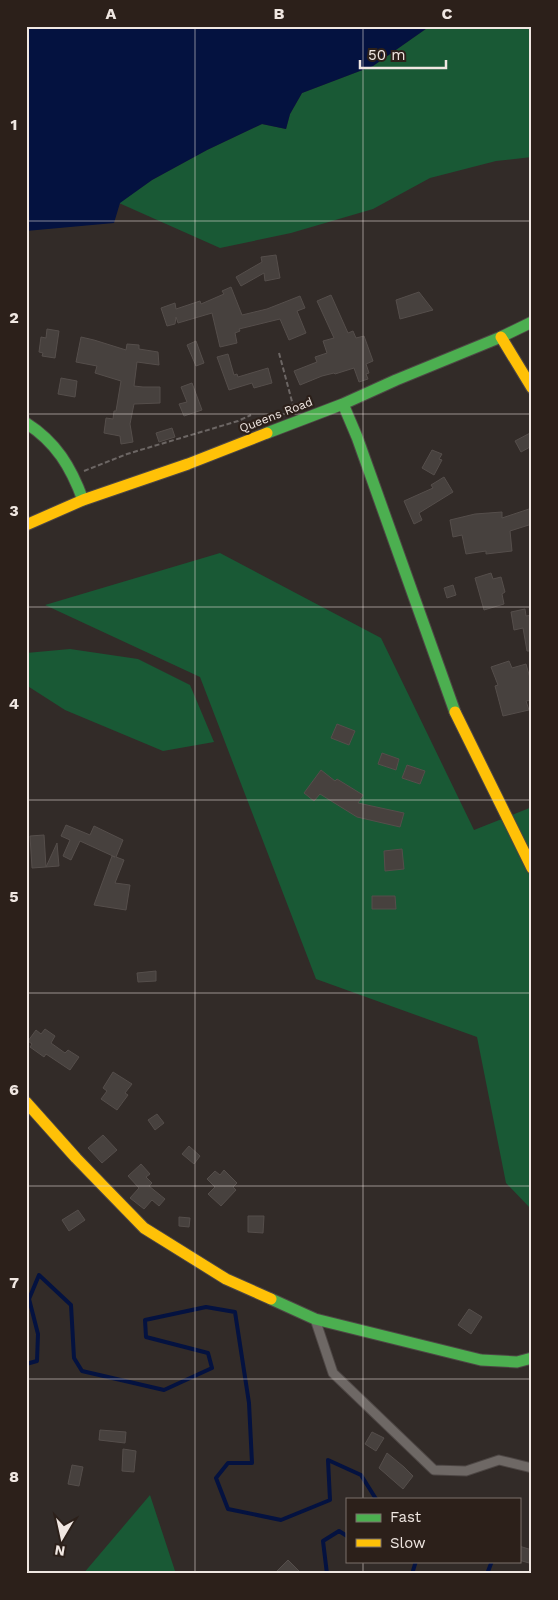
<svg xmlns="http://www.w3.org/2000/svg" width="558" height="1600" font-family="'Work Sans',sans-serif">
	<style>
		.green { fill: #195935 }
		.water { fill: #041240 }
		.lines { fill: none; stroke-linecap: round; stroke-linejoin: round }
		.stream { stroke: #041240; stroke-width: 4 }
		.building { fill: #47413e; stroke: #554e4b }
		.street-casing { stroke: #4d4644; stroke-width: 11 }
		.fast-casing { stroke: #4d4644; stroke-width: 13 }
		.slow-casing { stroke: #4d4644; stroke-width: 13 }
		.path { stroke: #6c6664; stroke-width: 2; stroke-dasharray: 5 2.5; stroke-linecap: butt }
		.street { stroke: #6e6865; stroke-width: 9 }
		.fast { stroke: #4caf50; stroke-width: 11 }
		.slow { stroke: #ffc107; stroke-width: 11 }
		.grid { fill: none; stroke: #f0e7e2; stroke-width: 1; stroke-opacity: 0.55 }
		.labels { text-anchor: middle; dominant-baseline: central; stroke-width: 4.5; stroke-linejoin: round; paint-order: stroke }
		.street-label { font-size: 12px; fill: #f0e7e2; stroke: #2c201a }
		.neatline { fill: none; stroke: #f0e7e2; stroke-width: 2 }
		.grid-label { font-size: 16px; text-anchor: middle; font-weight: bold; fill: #f0e7e2 }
	</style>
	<rect width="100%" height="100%" fill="#322b28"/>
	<path class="green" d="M 430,26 L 532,26 L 532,157 L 496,161 L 430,178 L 373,209 L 291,233 L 220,248 L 119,203 L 152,180 L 207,150 L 262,124 L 286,129 L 290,114 L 302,93 L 373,66 Z
		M 220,553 L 381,638 L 474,830 L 532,807 L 532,1210 L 506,1183 L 477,1037 L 316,979 L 200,677 L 45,605 Z
		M 70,649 L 138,659 L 190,685 L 214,742 L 163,751 L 65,710 L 26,685 L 26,653 Z
		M 150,1495 L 176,1574 L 83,1574 Z"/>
	<path class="water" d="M 26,26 L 430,26 L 373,66 L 302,93 L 290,114 L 286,129 L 262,124 L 207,150 L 152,180 L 120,203 L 114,223 L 26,231 Z"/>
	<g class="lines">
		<path class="stream" d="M 26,1364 L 37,1361 L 38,1334 L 29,1299 L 39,1275 L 71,1305 L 74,1358 L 82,1371 L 164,1390 L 212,1368 L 208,1353 L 146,1337 L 145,1320 L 206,1307 L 235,1312 L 249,1403 L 252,1463 L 228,1463 L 216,1478 L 228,1509 L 281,1520 L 330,1500 L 328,1460 L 361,1475 L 376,1499
			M 327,1574 L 323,1541 L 339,1531 L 347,1536
			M 412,1574 L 416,1561
			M 487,1574 L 492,1561"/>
	</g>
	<path class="building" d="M 276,255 L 280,278 L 265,281 L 264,273 L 241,286 L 236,277 L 262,262 L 261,257 Z
		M 231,287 L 242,315 L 267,309 L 300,296 L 305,308 L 297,311 L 306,333 L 289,340 L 280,319 L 239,329 L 240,331 L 235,333 L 237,343 L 220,347 L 212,313 L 178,323 L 176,317 L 175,324 L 167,326 L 161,308 L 175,303 L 176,309 L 200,301 L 201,304 L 224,294 L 222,291 Z
		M 419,292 L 433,310 L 400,319 L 396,300 Z
		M 331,295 L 348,333 L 353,331 L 356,338 L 364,336 L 373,361 L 366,364 L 369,373 L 366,374 L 368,379 L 359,382 L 354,368 L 335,374 L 334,373 L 322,376 L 300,385 L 294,371 L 317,362 L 315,357 L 327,353 L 323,341 L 334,338 L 317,301 Z
		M 47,329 L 59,331 L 55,358 L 42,356 L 43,353 L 39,352 L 41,337 L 46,338 Z
		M 81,337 L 94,340 L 126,350 L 127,344 L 139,345 L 139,349 L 158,352 L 159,365 L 137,362 L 134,386 L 143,387 L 160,387 L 160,403 L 134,404 L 130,424 L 133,442 L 121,444 L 120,436 L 104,433 L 106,418 L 113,419 L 114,411 L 116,411 L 121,381 L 95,373 L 97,366 L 76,362 Z
		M 196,341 L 204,363 L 196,366 L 187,345 Z
		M 228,354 L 234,375 L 237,374 L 238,377 L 268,368 L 272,383 L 254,388 L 252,383 L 229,390 L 217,357 Z
		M 61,378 L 77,381 L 75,397 L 58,394 Z
		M 192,383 L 202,410 L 184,416 L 179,404 L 187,402 L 181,387 Z
		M 172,428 L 175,437 L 159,442 L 156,433 Z
		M 532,432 L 532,446 L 521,452 L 515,441 Z
		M 432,450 L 442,454 L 439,459 L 442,460 L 434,475 L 422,468 Z
		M 444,477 L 453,492 L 419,513 L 422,520 L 414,524 L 404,501 L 433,488 L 431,485 Z
		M 532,508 L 532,524 L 510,531 L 512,551 L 486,554 L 486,551 L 466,554 L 462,535 L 453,537 L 450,520 L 475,514 L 502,512 L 502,518 Z
		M 491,573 L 493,579 L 501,577 L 505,592 L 502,594 L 504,604 L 484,610 L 475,578 Z
		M 453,585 L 456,595 L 447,598 L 444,588 Z
		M 525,609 L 526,616 L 532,615 L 532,651 L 527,651 L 523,628 L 514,630 L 511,612 Z
		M 509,661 L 512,668 L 526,664 L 532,685 L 532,700 L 526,701 L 529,710 L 503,716 L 495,686 L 498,685 L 491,667 Z
		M 337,724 L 355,731 L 349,745 L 331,738 Z
		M 382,753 L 399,759 L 396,770 L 378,764 Z
		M 407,765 L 425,771 L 420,784 L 402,778 Z
		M 321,770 L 335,781 L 337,779 L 363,795 L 358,803 L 404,813 L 400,827 L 357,817 L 320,794 L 314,801 L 304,793 Z
		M 66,825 L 90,835 L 94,826 L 123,840 L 116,857 L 124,860 L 115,883 L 130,885 L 126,910 L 94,905 L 112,856 L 115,857 L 80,841 L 71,860 L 63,856 L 70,840 L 61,836 Z
		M 44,835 L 46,867 L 32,868 L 30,836 Z
		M 57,843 L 59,866 L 46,867 Z
		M 402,849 L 404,869 L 385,871 L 384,851 Z
		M 372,896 L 395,896 L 396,909 L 372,909 Z
		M 156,971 L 156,981 L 138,982 L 137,973 Z
		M 45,1029 L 55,1036 L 51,1043 L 65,1053 L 68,1050 L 79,1057 L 70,1070 L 46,1054 L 44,1057 L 30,1047 L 32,1044 L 28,1041 L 36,1030 L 41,1034 Z
		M 113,1072 L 132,1084 L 125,1093 L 128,1095 L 117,1110 L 101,1099 L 107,1091 L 103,1088 Z
		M 157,1114 L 164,1123 L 155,1130 L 148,1120 Z
		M 103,1135 L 117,1150 L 102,1163 L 88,1148 Z
		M 189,1146 L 200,1156 L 194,1164 L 182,1154 Z
		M 141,1164 L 150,1174 L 146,1177 L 152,1183 L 149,1186 L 165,1199 L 159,1206 L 152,1200 L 144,1209 L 130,1198 L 139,1188 L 128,1176 Z
		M 224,1170 L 237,1183 L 233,1187 L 236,1190 L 221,1206 L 208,1194 L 215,1187 L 207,1179 L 215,1171 L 220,1175 Z
		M 78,1210 L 85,1220 L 69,1231 L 62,1220 Z
		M 248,1216 L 264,1216 L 263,1233 L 248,1232 Z
		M 179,1217 L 190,1218 L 189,1227 L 179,1226 Z
		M 469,1309 L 482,1317 L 471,1334 L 458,1325 Z
		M 100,1430 L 126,1432 L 125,1443 L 99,1440 Z
		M 372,1432 L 384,1438 L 376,1451 L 365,1444 Z
		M 123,1449 L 136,1451 L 134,1472 L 122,1471 Z
		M 387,1453 L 404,1467 L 413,1476 L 403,1489 L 379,1468 Z
		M 72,1465 L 83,1467 L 79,1486 L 68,1484 Z
		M 519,1546 L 532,1550 L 529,1563 L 519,1560 Z
		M 288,1560 L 302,1574 L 274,1574 Z"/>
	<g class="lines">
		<defs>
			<path id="street" d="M 315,1319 L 333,1373 L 434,1470 L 466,1471 L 499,1460 L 532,1468"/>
			<path id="fast" d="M 343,404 L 357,437 L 455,712
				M 26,423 C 56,442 71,467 83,500
				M 267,433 L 343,404 L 396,380 L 501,337 L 532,322
				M 271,1299 L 315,1319 L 481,1360 L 517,1362 L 532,1358"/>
			<path id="slow" d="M 501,337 L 532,388
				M 26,525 L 83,500 L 188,464 L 267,433
				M 455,712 L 532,868
				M 26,1102 L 76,1158 L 144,1228 L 226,1279 L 271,1299"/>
		</defs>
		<use href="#street" class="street-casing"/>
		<use href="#fast" class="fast-casing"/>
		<use href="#slow" class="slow-casing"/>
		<path class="path" d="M 279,353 L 294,409
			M 84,471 L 127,454 L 238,421 L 251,415"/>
		<use href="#street" class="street"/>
		<use href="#fast" class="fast"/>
		<use href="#slow" class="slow"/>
	</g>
	<path class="grid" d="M 195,26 L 195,1574M 363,26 L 363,1499M 26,221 L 532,221M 26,414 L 532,414M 26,607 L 532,607M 26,800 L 532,800M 26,993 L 532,993M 26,1186 L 532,1186M 26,1379 L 532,1379M 363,1561 L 363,1574"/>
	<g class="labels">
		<g class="street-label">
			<text transform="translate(276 415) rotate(-21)">Queens Road</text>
		</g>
	</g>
	<rect width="558" height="1600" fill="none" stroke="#2c201a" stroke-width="55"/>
	<rect x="346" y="1498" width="175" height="65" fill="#2c201a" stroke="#7a706a"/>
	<rect x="356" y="1514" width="25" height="8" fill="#4caf50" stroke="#7a706a"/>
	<text x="390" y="1522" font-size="15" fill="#f0e7e2">Fast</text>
	<rect x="356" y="1539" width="25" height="8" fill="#ffc107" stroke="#7a706a"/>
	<text x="390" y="1548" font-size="15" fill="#f0e7e2">Slow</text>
	<g transform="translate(62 1538) rotate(189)" stroke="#2c201a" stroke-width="4" paint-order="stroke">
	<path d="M0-4L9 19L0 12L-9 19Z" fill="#f0e7e2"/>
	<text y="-8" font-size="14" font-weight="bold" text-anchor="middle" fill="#f0e7e2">N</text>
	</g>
	<path d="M360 60v8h86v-8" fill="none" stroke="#f0e7e2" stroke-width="2.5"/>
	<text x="368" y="60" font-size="15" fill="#f0e7e2" stroke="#2c201a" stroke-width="4" paint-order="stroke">50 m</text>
	<rect x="28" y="28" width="502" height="1544" class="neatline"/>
	<g class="grid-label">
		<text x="111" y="19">A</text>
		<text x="279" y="19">B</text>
		<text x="447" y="19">C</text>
		<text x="14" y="130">1</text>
		<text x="14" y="323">2</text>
		<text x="14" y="516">3</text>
		<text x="14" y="709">4</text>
		<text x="14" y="902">5</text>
		<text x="14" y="1095">6</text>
		<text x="14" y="1288">7</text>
		<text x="14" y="1482">8</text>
	</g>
</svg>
